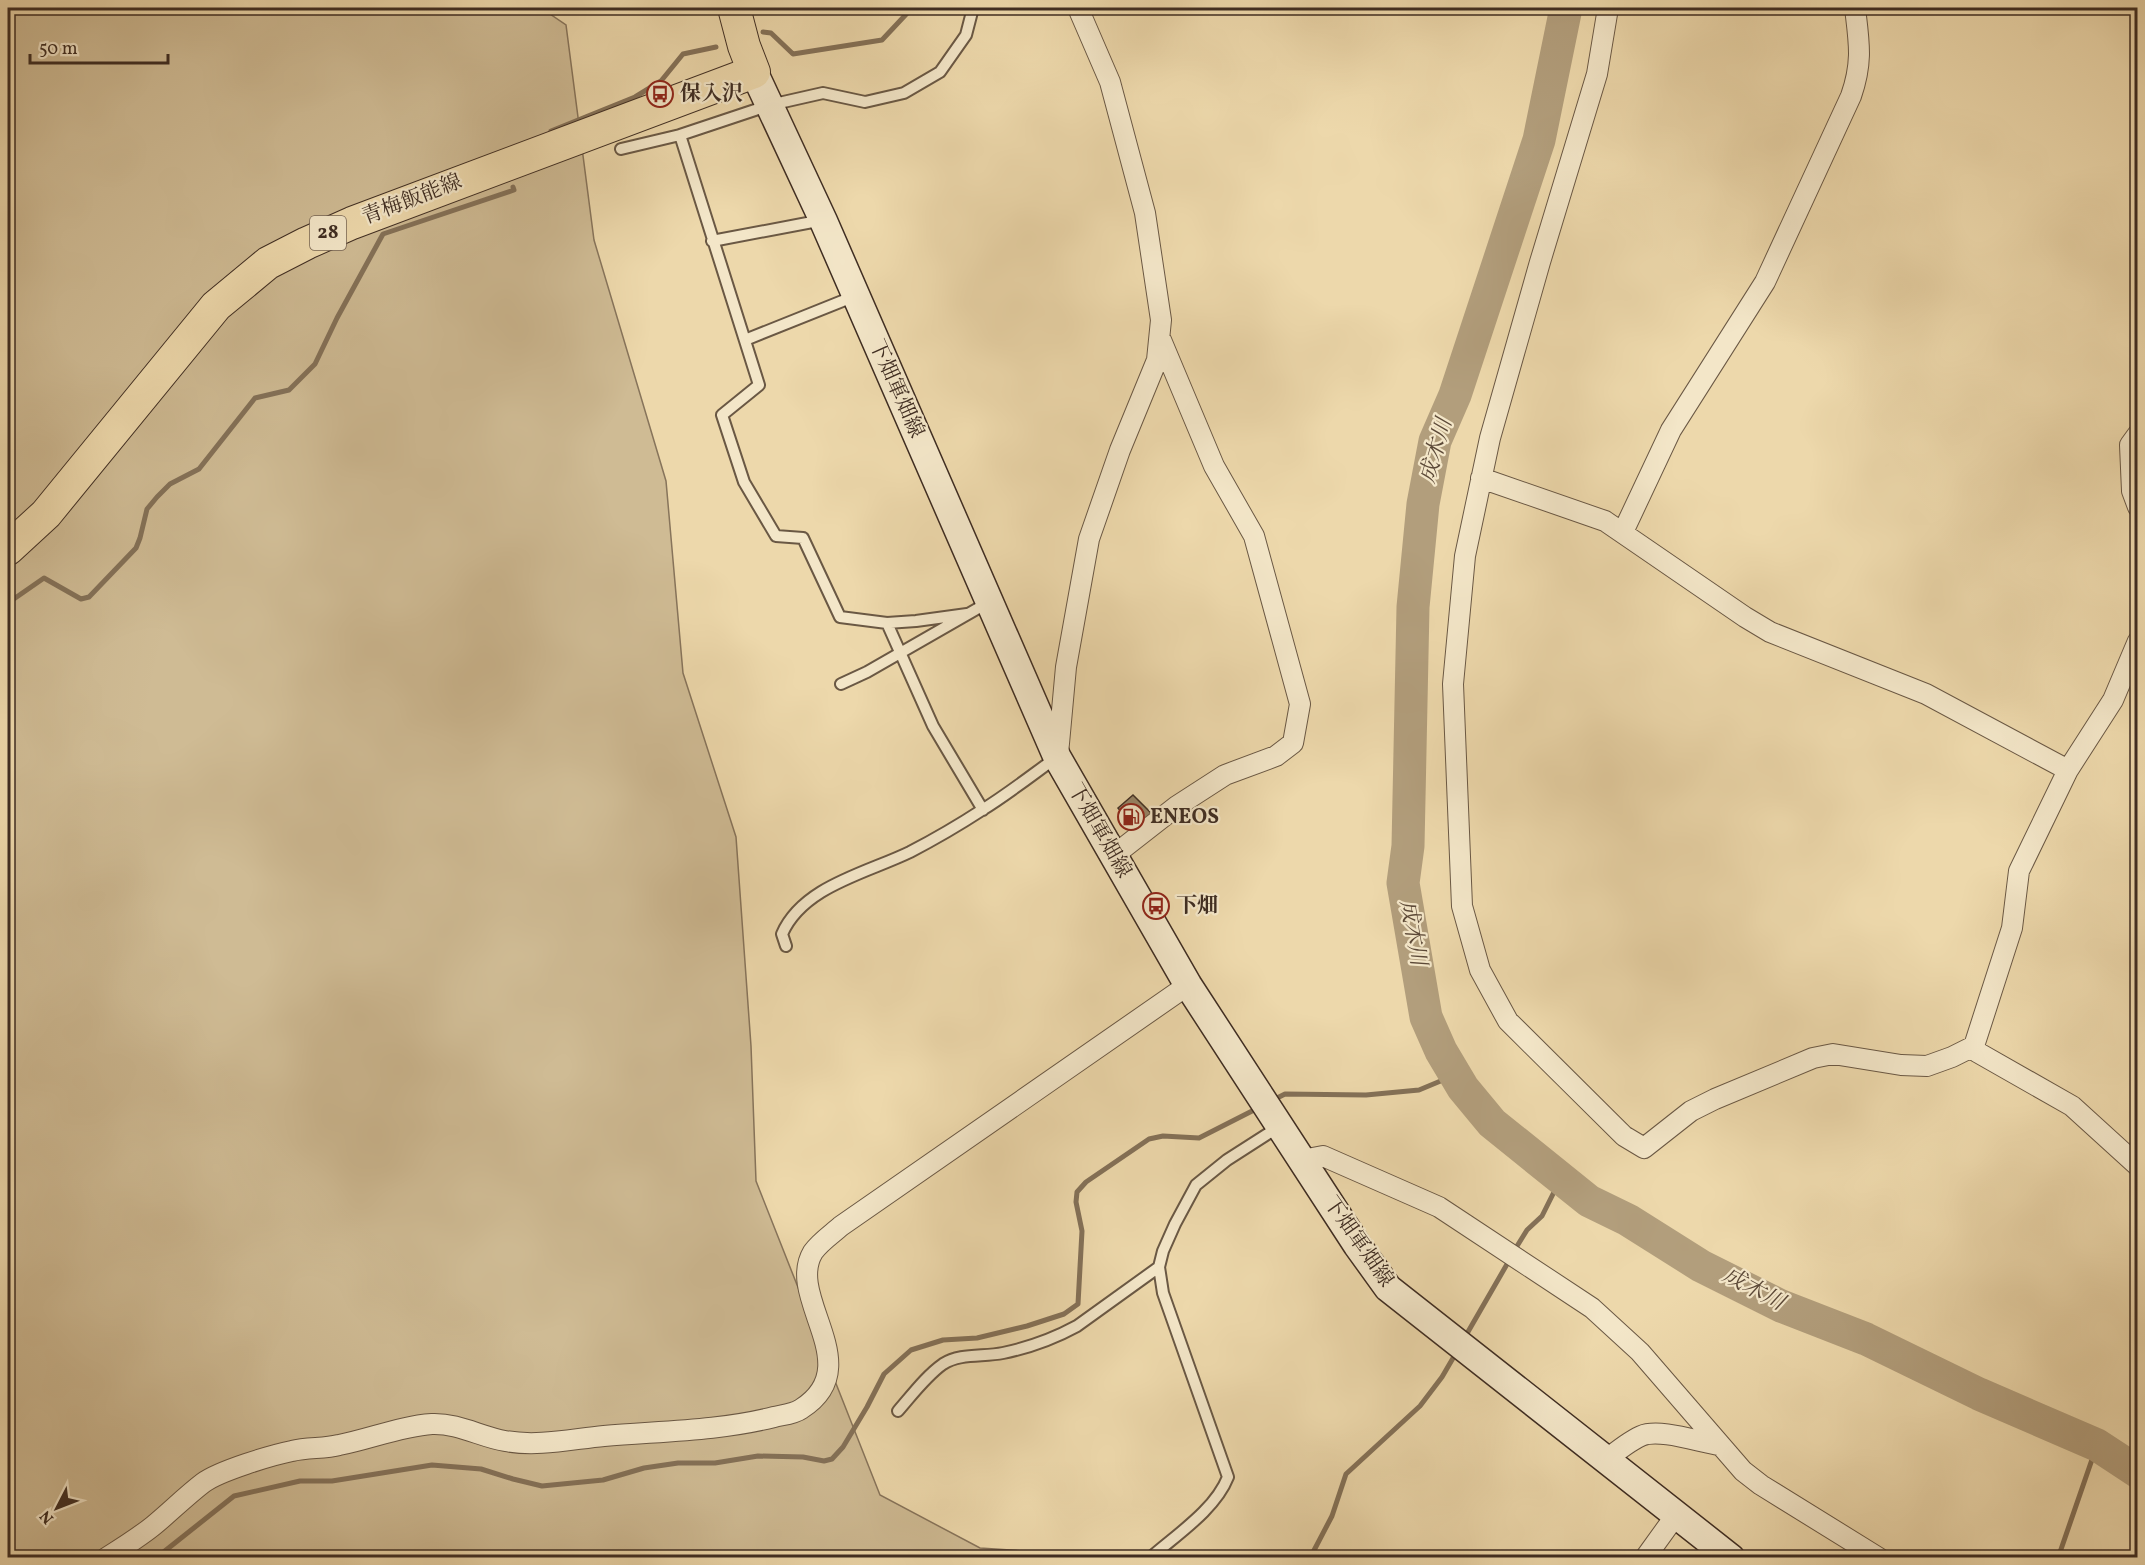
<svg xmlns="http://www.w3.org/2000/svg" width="2145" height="1565" font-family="Vollkorn,'Noto Serif JP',serif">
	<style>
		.green { fill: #cfbb94; stroke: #87745b; stroke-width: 1.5 }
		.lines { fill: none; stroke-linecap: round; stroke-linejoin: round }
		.stream { stroke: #847158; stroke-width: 5 }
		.river { stroke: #b29e7c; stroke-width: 33 }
		.building { fill: #998669; stroke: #3f2d22; stroke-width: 1.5; filter: url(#shadow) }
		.lane-casing { stroke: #6a5844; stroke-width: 14 }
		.street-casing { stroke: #6a5844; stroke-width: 22 }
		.secondary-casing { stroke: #3f2d22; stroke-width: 30 }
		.primary-casing { stroke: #3f2d22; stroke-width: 34 }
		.lane { stroke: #f3e6c8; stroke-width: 10 }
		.street { stroke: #f3e6c8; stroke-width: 20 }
		.secondary { stroke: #f3e6c8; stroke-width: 27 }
		.primary { stroke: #edd8ab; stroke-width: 32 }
		.labels { text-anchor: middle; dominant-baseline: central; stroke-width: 4.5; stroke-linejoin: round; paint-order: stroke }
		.shield { fill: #f3e6c8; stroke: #756454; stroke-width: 1.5 }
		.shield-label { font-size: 20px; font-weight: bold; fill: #3f2d22 }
		.poi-label { font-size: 21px; font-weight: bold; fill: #3f2d22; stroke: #f3e6c8; text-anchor: start }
		.street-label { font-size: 21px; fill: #3f2d22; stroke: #f3e6c8 }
		.water-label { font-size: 22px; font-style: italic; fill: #5c4938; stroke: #f3e6c8 }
	</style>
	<defs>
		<filter id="shadow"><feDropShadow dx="3.5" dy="6" stdDeviation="1.5" flood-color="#0004"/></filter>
	</defs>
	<rect width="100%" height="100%" fill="#edd8ab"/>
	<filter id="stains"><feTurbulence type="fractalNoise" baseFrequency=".00333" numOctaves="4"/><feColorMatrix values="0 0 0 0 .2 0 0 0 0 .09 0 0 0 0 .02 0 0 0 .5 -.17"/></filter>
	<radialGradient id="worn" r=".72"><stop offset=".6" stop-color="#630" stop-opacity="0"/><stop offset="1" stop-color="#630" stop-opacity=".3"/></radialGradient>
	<path class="green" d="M 8,8 L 541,8 L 566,25 L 594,240 L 666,481 L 683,673 L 736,837 L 751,1046 L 756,1181 L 880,1495 L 980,1548 L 1111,1557 L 8,1558 Z"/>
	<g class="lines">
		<path class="stream" d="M 763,32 L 771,33 L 793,54 L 882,40 L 912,8
			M 551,131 L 635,97 L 661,81 L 683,54 L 716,47
			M 8,603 L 44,578 L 81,599 L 89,597 L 136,548 L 140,538 L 147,509 L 157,497 L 170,484 L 199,469 L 255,398 L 289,390 L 315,364 L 337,318 L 383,234 L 514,190 L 513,187
			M 1271,1101 L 1285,1094 L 1366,1095 L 1419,1090 L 1455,1075
			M 1514,1251 L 1527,1230 L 1542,1216 L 1561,1178
			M 1465,1337 L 1510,1259
			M 156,1558 L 234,1496 L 300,1481 L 332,1481 L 432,1465 L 481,1469 L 513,1479 L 542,1486 L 603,1480 L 644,1468 L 678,1463 L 715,1463 L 758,1456 L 803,1457 L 824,1461 L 832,1459 L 843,1447 L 867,1407 L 884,1374 L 911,1350 L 943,1340 L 977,1338 L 1027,1326 L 1064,1314 L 1078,1304 L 1082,1231 L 1076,1202 L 1077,1192 L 1086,1182 L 1149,1139 L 1163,1136 L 1199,1138 L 1258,1108
			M 1310,1558 L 1332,1516 L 1346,1474 L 1420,1406 L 1442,1377 L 1456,1353
			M 2058,1558 L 2097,1445"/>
		<path class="river" d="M 1566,8 L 1539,140 L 1455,395 L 1435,441 L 1423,504 L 1413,607 L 1408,846 L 1403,883 L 1426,1017 L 1441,1051 L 1463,1088 L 1492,1123 L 1589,1201 L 1628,1220 L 1701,1266 L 1781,1306 L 1866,1339 L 1979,1394 L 2097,1445 L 2138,1472"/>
	</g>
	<path class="building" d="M 1133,795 L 1152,814 L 1135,828 L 1118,808 Z"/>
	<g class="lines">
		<defs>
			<path id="lane" d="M 621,149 L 680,135
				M 712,241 L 823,220
				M 745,340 L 855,296
				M 967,614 L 916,621 L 887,623 L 840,617 L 803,538 L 776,536 L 744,482 L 722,415 L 759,385 L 680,135 L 770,105 L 823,93 L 865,102 L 904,93 L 940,72 L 966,35 L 973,8
				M 887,623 L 933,726 L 983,810
				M 841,684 L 867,672 L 989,602
				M 786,946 L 782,934 C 803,886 867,873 910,852 C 935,839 959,825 982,810 C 1008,794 1032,775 1057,757
				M 898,1411 C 912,1395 926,1376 943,1364 C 960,1353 983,1357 1003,1353 C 1027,1348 1055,1338 1077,1326 L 1159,1267
				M 1150,1558 C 1176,1535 1215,1510 1228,1477 L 1163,1293 L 1159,1267 L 1163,1251 L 1175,1224 L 1196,1185 L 1227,1160 L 1280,1126"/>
			<path id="street" d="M 1608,8 L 1597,74 L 1540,262 L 1490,438 L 1465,556 L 1453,684 L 1462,906 L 1480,970 L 1508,1021 L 1624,1136 L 1644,1148 L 1691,1111 L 1715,1099 L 1813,1058 L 1833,1054 L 1901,1065 L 1927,1066 L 1952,1057 L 1974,1046
				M 2138,434 L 2130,445 L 2132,491 L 2138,507
				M 1481,478 L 1605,521 L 1745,617 L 1770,632 L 1926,694 L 2068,770
				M 1623,532 L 1671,430 L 1765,282 L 1851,96 C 1863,62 1859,42 1855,8
				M 2138,641 L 2113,700 L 2068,770 L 2019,871 L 2012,928 L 1974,1046 L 1977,1052 L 2072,1106 L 2138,1166
				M 1058,754 L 1066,667 L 1089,539 L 1120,450 L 1157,360 L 1161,320 L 1145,213 L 1110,82 L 1078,8
				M 1113,856 L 1177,806 L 1225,775 L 1276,756 L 1293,743 L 1300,704 L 1254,536 L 1214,466 L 1161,340
				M 1302,1160 L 1323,1156 L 1439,1207 L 1592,1308 L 1640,1352 L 1743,1471 L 1761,1485 L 1879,1558
				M 1606,1460 C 1617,1451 1628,1442 1641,1436 C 1659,1428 1699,1442 1719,1445
				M 106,1558 C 122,1548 138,1538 153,1526 C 170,1512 186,1496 203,1483 C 219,1471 272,1455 292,1451 C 308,1447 324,1449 339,1445 C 370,1439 401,1426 432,1424 C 458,1423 481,1437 505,1441 C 538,1447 572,1439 604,1436 C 661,1431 719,1431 774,1417 C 782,1415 794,1414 801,1409 C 869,1366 785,1298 813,1252 C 820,1242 832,1234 841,1226 L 1188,985
				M 1645,1558 L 1676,1515"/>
			<path id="secondary" d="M 754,72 L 823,220 L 1057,757 L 1188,985 L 1357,1245 L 1388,1288 L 1731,1558"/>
			<path id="primary" d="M 8,549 L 46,514 L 216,306 L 268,263 L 307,243 L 352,223 L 754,72 L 744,46 L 734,8"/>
		</defs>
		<use href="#lane" class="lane-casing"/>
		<use href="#street" class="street-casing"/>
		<use href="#secondary" class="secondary-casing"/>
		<use href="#primary" class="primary-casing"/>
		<use href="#lane" class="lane"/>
		<use href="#street" class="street"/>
		<use href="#secondary" class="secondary"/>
		<use href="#primary" class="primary"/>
	</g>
	<defs>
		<symbol id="bus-ring" viewBox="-11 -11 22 22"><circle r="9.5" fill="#f3e6c8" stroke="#8f2418" stroke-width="1.5"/><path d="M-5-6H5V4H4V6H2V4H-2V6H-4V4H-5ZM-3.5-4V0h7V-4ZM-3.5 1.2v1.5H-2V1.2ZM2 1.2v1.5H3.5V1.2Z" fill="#8f2418"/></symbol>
		<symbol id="fuel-ring" viewBox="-11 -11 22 22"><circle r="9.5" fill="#f3e6c8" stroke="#8f2418" stroke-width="1.5"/><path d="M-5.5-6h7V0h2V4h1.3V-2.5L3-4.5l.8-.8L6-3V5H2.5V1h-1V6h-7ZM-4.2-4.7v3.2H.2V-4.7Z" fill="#8f2418"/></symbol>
	</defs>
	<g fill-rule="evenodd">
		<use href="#bus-ring" x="645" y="79" width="30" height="30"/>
		<use href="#fuel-ring" x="1116" y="802" width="30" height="30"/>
		<use href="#bus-ring" x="1141" y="891" width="30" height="30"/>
	</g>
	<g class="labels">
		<rect class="shield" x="310" y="216" width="36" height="34" rx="4.5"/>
		<g class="shield-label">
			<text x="328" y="233">28</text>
		</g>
		<g class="poi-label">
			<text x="680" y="94">保入沢</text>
			<text x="1150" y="817">ENEOS</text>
			<text x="1176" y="906">下畑</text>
		</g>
		<g class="street-label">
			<text transform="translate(412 200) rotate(-21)">青梅飯能線</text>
			<text transform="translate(896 389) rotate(66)">下畑軍畑線</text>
			<text transform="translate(1099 831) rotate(60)">下畑軍畑線</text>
			<text transform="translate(1358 1242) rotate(55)">下畑軍畑線</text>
		</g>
		<g class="water-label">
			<text transform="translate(1437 451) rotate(-74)">成木川</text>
			<text transform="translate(1412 933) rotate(80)">成木川</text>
			<text transform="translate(1753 1290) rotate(28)">成木川</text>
		</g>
	</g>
	<rect width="2145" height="1565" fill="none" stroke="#edd8ab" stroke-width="30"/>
	<rect x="9" y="9" width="2127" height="1547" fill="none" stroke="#3f2d22" stroke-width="3"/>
	<rect x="15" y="15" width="2115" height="1535" fill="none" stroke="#3f2d22" stroke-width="1.5"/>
	<g transform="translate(57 1508) rotate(228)" stroke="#f3e6c8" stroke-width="4.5" paint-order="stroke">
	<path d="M0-4.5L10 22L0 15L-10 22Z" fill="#3f2d22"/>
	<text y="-9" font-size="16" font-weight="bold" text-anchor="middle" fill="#3f2d22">N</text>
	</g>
	<path d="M30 54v9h138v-9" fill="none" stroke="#3f2d22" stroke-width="3"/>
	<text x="39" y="54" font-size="18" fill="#3f2d22" stroke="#f3e6c8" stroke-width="4.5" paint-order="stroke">50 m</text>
	<rect width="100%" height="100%" filter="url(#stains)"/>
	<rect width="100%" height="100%" fill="url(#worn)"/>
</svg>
